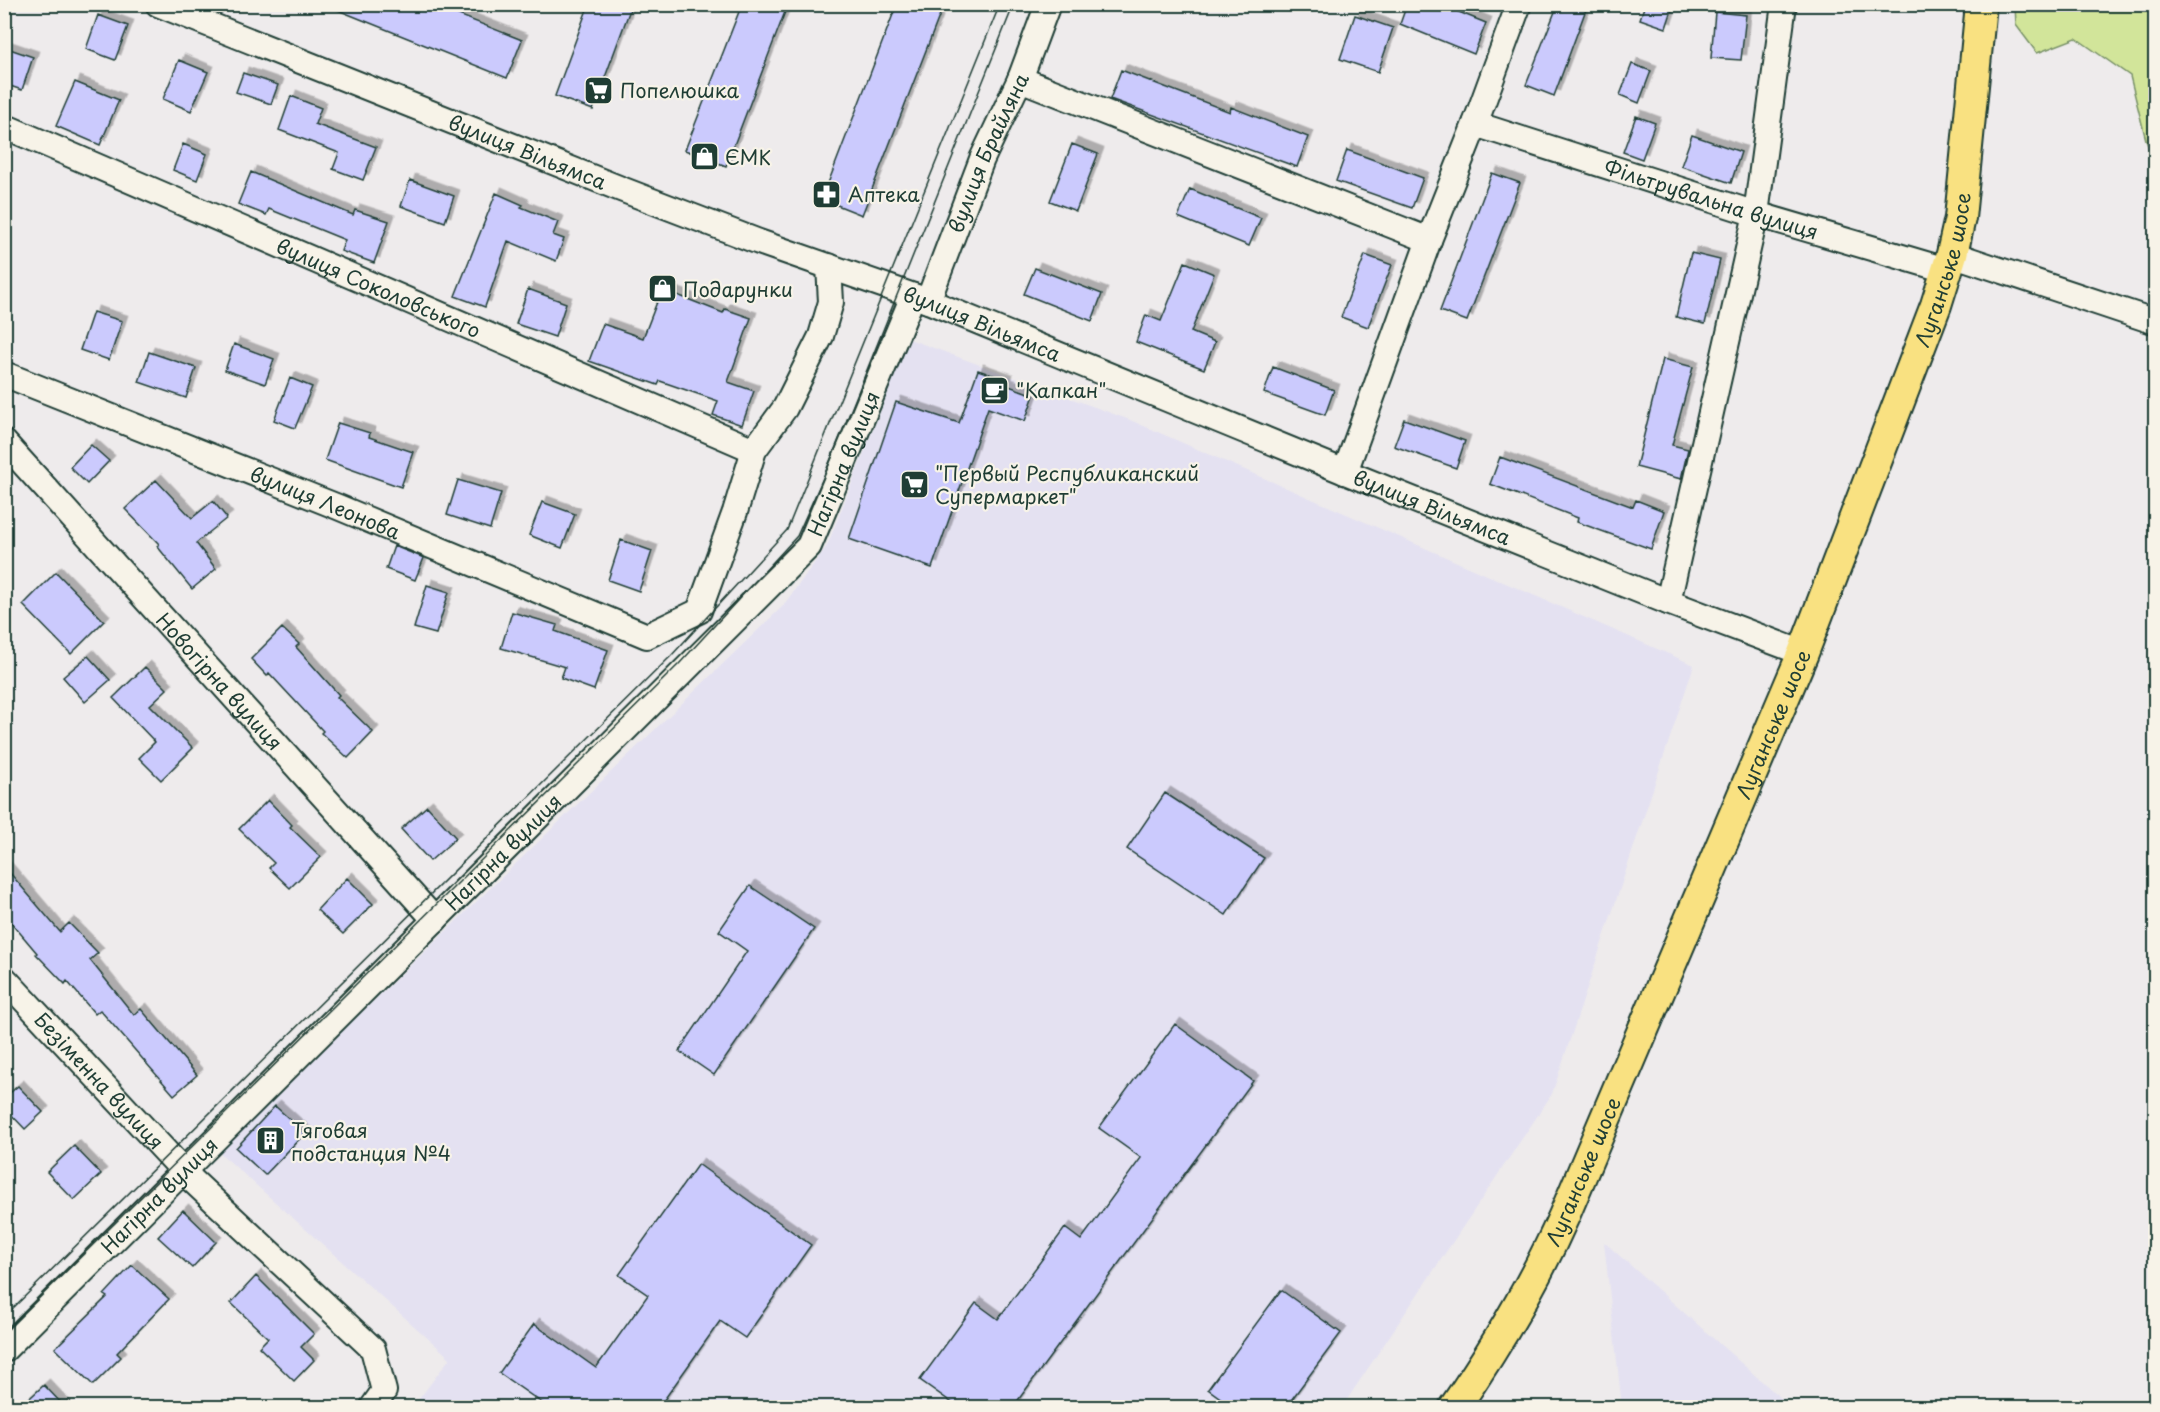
<svg xmlns="http://www.w3.org/2000/svg" width="2160" height="1412" font-family="'Playpen Sans',sans-serif">
	<style>
		.built { fill: #e4e1f1 }
		.green { fill: #d2e59a; stroke: #789167; stroke-width: 1.5 }
		.building { fill: #cbcafd; stroke: #1f3d34; stroke-width: 1.5; filter: url(#shadow) }
		.lines { fill: none; stroke-linecap: round; stroke-linejoin: round }
		.minor-casing { stroke: #1f3d34; stroke-width: 28 }
		.major-casing { stroke: #1f3d34; stroke-width: 34 }
		.minor { stroke: #f7f3e8; stroke-width: 24 }
		.major { stroke: #f9e181; stroke-width: 30 }
		.tram { stroke: #1f3d34; stroke-width: 1.5 }
		.labels { text-anchor: middle; dominant-baseline: central; stroke-width: 4.5; stroke-linejoin: round; paint-order: stroke }
		.poi-label { font-size: 20px; fill: #1f3d34; stroke: #f7f3e8; text-anchor: start }
		.street-label { font-size: 20px; fill: #1f3d34; stroke: #f7f3e8 }
	</style>
	<defs>
		<filter id="shadow"><feDropShadow dx="5.5" dy="-5.5" stdDeviation="0" flood-color="#0004"/></filter>
	</defs>
	<rect width="100%" height="100%" fill="#eeebec"/>
	<filter id="ink" filterUnits="userSpaceOnUse"><feTurbulence type="fractalNoise" baseFrequency=".0167" numOctaves="2"/><feDisplacementMap in="SourceGraphic" scale="12" xChannelSelector="R" yChannelSelector="G"/><feConvolveMatrix kernelMatrix="1 2 1 2 8 2 1 2 1" color-interpolation-filters="sRGB"/></filter>
	<g filter="url(#ink)">
		<path class="built" d="M 909,339 L 1130,420 L 1694,665 L 1552,1094 L 1342,1407 L 413,1407 L 450,1358 L 218,1151 L 782,607 L 827,546 Z
			M 1604,1242 L 1791,1407 L 1622,1407 Z"/>
		<path class="green" d="M 2015,5 L 2155,5 L 2155,165 L 2146,140 L 2130,76 L 2076,38 L 2037,53 L 2016,25 Z"/>
		<path class="building" d="M 323,4 L 431,4 L 522,40 L 507,78 Z
			M 589,4 L 632,4 L 593,110 L 555,96 Z
			M 742,4 L 788,4 L 726,166 L 685,150 Z
			M 897,4 L 944,4 L 862,215 L 822,199 Z
			M 1407,4 L 1439,4 L 1486,23 L 1474,54 L 1400,24 Z
			M 1558,4 L 1588,4 L 1554,96 L 1526,85 Z
			M 1645,4 L 1674,4 L 1666,28 L 1640,19 Z
			M 1715,12 L 1746,15 L 1741,60 L 1711,58 Z
			M 98,15 L 128,26 L 115,60 L 86,49 Z
			M 1355,15 L 1393,28 L 1378,72 L 1340,59 Z
			M 4,47 L 33,57 L 22,90 L 4,84 Z
			M 179,60 L 208,72 L 191,111 L 163,99 Z
			M 1632,64 L 1651,71 L 1639,103 L 1620,95 Z
			M 1121,70 L 1230,112 L 1231,107 L 1308,137 L 1297,167 L 1110,99 Z
			M 243,73 L 278,85 L 271,104 L 236,92 Z
			M 75,82 L 119,100 L 100,145 L 56,126 Z
			M 291,96 L 321,108 L 315,124 L 376,147 L 363,180 L 333,169 L 339,153 L 279,130 Z
			M 1636,116 L 1655,123 L 1642,159 L 1623,152 Z
			M 1692,135 L 1741,152 L 1731,183 L 1681,166 Z
			M 183,144 L 207,154 L 197,180 L 173,170 Z
			M 1072,144 L 1098,154 L 1076,211 L 1050,201 Z
			M 1347,150 L 1423,178 L 1412,208 L 1336,181 Z
			M 251,172 L 353,215 L 355,210 L 389,221 L 374,263 L 341,251 L 345,240 L 269,209 L 266,215 L 238,204 Z
			M 1492,173 L 1520,183 L 1467,321 L 1440,311 Z
			M 410,180 L 454,196 L 445,222 L 401,206 Z
			M 1190,189 L 1261,218 L 1249,246 L 1178,217 Z
			M 496,193 L 523,205 L 521,207 L 558,222 L 553,235 L 564,239 L 556,261 L 508,241 L 485,307 L 455,296 Z
			M 1691,253 L 1720,260 L 1705,324 L 1676,317 Z
			M 1365,255 L 1392,265 L 1368,327 L 1341,317 Z
			M 1185,262 L 1214,274 L 1191,332 L 1215,342 L 1204,369 L 1136,342 L 1146,315 L 1161,321 Z
			M 1035,268 L 1102,294 L 1092,321 L 1024,294 Z
			M 528,289 L 566,303 L 555,337 L 516,324 Z
			M 662,289 L 723,313 L 725,309 L 751,318 L 728,382 L 754,391 L 742,425 L 713,415 L 718,401 L 660,381 L 658,385 L 589,361 L 603,324 L 643,338 Z
			M 93,312 L 122,321 L 109,360 L 80,350 Z
			M 234,344 L 274,359 L 265,384 L 225,370 Z
			M 149,352 L 196,368 L 186,398 L 139,382 Z
			M 1663,359 L 1693,367 L 1672,445 L 1688,449 L 1681,479 L 1636,467 Z
			M 1273,367 L 1334,390 L 1325,415 L 1264,393 Z
			M 978,370 L 1007,380 L 1006,385 L 1034,395 L 1025,421 L 988,408 L 932,568 L 849,539 L 896,402 L 959,423 Z
			M 290,378 L 312,387 L 295,428 L 274,420 Z
			M 1404,419 L 1465,441 L 1456,468 L 1394,446 Z
			M 338,423 L 370,433 L 369,437 L 413,452 L 401,487 L 325,460 Z
			M 91,445 L 109,461 L 87,484 L 70,467 Z
			M 1500,457 L 1633,507 L 1636,500 L 1664,511 L 1651,549 L 1577,522 L 1578,518 L 1490,484 Z
			M 156,480 L 192,518 L 213,501 L 227,518 L 196,543 L 216,569 L 192,589 L 157,546 L 159,544 L 125,509 Z
			M 458,480 L 501,493 L 490,529 L 447,515 Z
			M 542,502 L 575,514 L 562,548 L 529,535 Z
			M 621,540 L 652,551 L 639,591 L 608,580 Z
			M 394,546 L 424,558 L 415,580 L 386,569 Z
			M 56,572 L 104,621 L 71,654 L 23,605 Z
			M 427,585 L 449,592 L 436,634 L 414,628 Z
			M 512,612 L 557,625 L 555,631 L 608,650 L 594,690 L 561,678 L 565,667 L 501,648 Z
			M 282,628 L 299,644 L 296,647 L 339,695 L 337,697 L 373,732 L 348,758 L 321,733 L 323,731 L 269,673 L 267,676 L 251,659 Z
			M 88,656 L 110,680 L 85,702 L 63,677 Z
			M 145,667 L 167,689 L 150,705 L 193,748 L 161,780 L 139,758 L 155,742 L 113,698 Z
			M 1165,793 L 1264,858 L 1226,915 L 1127,849 Z
			M 268,800 L 292,825 L 290,827 L 321,857 L 290,888 L 269,868 L 274,863 L 239,829 Z
			M 427,806 L 456,838 L 430,861 L 401,829 Z
			M 4,866 L 60,932 L 69,923 L 98,953 L 90,960 L 134,1015 L 141,1009 L 197,1075 L 174,1095 L 100,1010 L 95,1014 L 67,981 L 65,984 L 36,954 L 37,953 L 4,914 Z
			M 347,878 L 373,904 L 343,934 L 317,910 Z
			M 750,886 L 814,929 L 714,1075 L 679,1051 L 747,951 L 719,931 Z
			M 1175,1024 L 1253,1081 L 1013,1407 L 958,1407 L 920,1380 L 976,1303 L 998,1319 L 1065,1228 L 1081,1240 L 1141,1158 L 1099,1128 Z
			M 18,1086 L 43,1112 L 25,1129 L 4,1107 L 4,1098 Z
			M 275,1106 L 305,1133 L 265,1175 L 236,1148 Z
			M 74,1146 L 101,1174 L 74,1200 L 47,1172 Z
			M 698,1164 L 811,1245 L 745,1338 L 720,1321 L 659,1407 L 548,1407 L 499,1373 L 534,1324 L 596,1368 L 648,1295 L 619,1275 Z
			M 183,1210 L 216,1242 L 192,1268 L 158,1237 Z
			M 132,1265 L 169,1299 L 117,1353 L 121,1357 L 93,1385 L 55,1348 L 107,1297 L 104,1295 Z
			M 256,1276 L 314,1334 L 301,1347 L 314,1360 L 294,1381 L 259,1347 L 268,1338 L 231,1303 Z
			M 1281,1290 L 1341,1333 L 1286,1407 L 1233,1407 L 1208,1389 Z
			M 44,1385 L 65,1407 L 20,1407 Z"/>
		<g class="lines">
			<defs>
				<g id="minor">
					<path id="s1" d="M 158,4 L 621,189 L 759,242 L 928,301 L 1345,472 L 1668,602 L 1803,653"/>
					<path d="M 1020,79 L 1429,240"/>
					<path id="s2" d="M 1475,124 L 1756,214 L 1946,270"/>
					<path id="s3" d="M 4,126 L 754,450"/>
					<path d="M 1952,254 L 2156,322"/>
					<path id="s4" d="M 928,301 L 982,159 L 1020,79 L 1048,4"/>
					<path id="s5" d="M 4,374 L 338,507 L 647,636 L 699,611 L 735,512 L 754,450 L 785,408 L 821,336 L 831,302 L 829,266"/>
					<path id="s6" d="M 4,442 L 435,920"/>
					<path d="M 1345,472 L 1429,240 L 1475,124 L 1519,4"/>
					<path d="M 1668,602 L 1756,214 L 1784,4"/>
					<path id="s7" d="M 4,978 L 193,1181 L 373,1349 L 384,1391 L 372,1408"/>
					<path id="s8" d="M 4,1350 L 809,546 L 913,296"/>
				</g>
				<g id="major">
					<path id="s9" d="M 1454,1408 C 1496,1347 1534,1284 1564,1216 L 1803,653 L 1936,305 L 1952,254 L 1960,218 L 1981,4"/>
				</g>
			</defs>
			<use href="#minor" class="minor-casing"/>
			<use href="#major" class="major-casing"/>
			<use href="#minor" class="minor"/>
			<use href="#major" class="major"/>
			<path class="tram" d="M 4,1317 L 671,656 L 787,530 L 1000,4
				M 4,1333 L 679,664 L 797,536 L 828,467 L 1014,4"/>
		</g>
	</g>
	<defs>
		<symbol id="supermarket-square" viewBox="-11 -11 22 22"><rect x="-9" y="-9" width="18" height="18" rx="4" fill="#1f3d34" stroke="#f7f3e8"/><path d="M-6-5.5h2.5l.6 2H6L4.5 2H-2.5L-4.4-4H-6ZM-1.5 3.2a1.3 1.3 0 1 0 .1 0ZM3 3.2a1.3 1.3 0 1 0 .1 0Z" fill="#fff"/></symbol>
		<symbol id="shop-square" viewBox="-11 -11 22 22"><rect x="-9" y="-9" width="18" height="18" rx="4" fill="#1f3d34" stroke="#f7f3e8"/><path d="M-5-2.5h2.3a2.7 3.5 0 0 1 5.4 0H5L5.5 6h-11ZM-1.5-2.5h3a1.5 2.3 0 0 0-3 0Z" fill="#fff"/></symbol>
		<symbol id="pharmacy-square" viewBox="-11 -11 22 22"><rect x="-9" y="-9" width="18" height="18" rx="4" fill="#1f3d34" stroke="#f7f3e8"/><path d="M-2-6h4v4h4v4h-4v4h-4v-4h-4v-4h4Z" fill="#fff"/></symbol>
		<symbol id="cafe-square" viewBox="-11 -11 22 22"><rect x="-9" y="-9" width="18" height="18" rx="4" fill="#1f3d34" stroke="#f7f3e8"/><path d="M-5.5-4.5H6V0H3Q3 3.5 0 3.5H-2.5Q-5.5 3.5-5.5 0ZM3-3.2v2h1.7v-2ZM-6 4.5H4V6H-6Z" fill="#fff"/></symbol>
		<symbol id="building-square" viewBox="-11 -11 22 22"><rect x="-9" y="-9" width="18" height="18" rx="4" fill="#1f3d34" stroke="#f7f3e8"/><path d="M-4-6H4V6H1V3H-1V6H-4ZM-2.5-4.3h1.7v1.8h-1.7ZM.8-4.3h1.7v1.8H.8ZM-2.5-1h1.7V.8h-1.7ZM.8-1h1.7V.8H.8Z" fill="#fff"/></symbol>
	</defs>
	<g fill-rule="evenodd">
		<use href="#supermarket-square" x="582" y="74" width="33" height="33"/>
		<use href="#shop-square" x="688" y="140" width="33" height="33"/>
		<use href="#pharmacy-square" x="810" y="178" width="33" height="33"/>
		<use href="#shop-square" x="646" y="272" width="33" height="33"/>
		<use href="#cafe-square" x="978" y="374" width="33" height="33"/>
		<use href="#supermarket-square" x="898" y="468" width="33" height="33"/>
		<use href="#building-square" x="254" y="1124" width="33" height="33"/>
	</g>
	<g class="labels">
		<g class="poi-label">
			<text x="620" y="90">Попелюшка</text>
			<text x="725" y="157">ЄМК</text>
			<text x="848" y="194">Аптека</text>
			<text x="683" y="289">Подарунки</text>
			<text x="1016" y="390">"Капкан"</text>
			<text x="935" y="473">"Первый Республиканский<tspan x="935" dy="23">Супермаркет"</tspan></text>
			<text x="291" y="1130">Тяговая<tspan x="291" dy="23">подстанция №4</tspan></text>
		</g>
		<g class="street-label">
			<text stroke="none"><textPath href="#s1" startOffset="398">вулиця Вільямса</textPath></text>
			<text stroke="none"><textPath href="#s4" startOffset="160">вулиця Брайляна</textPath></text>
			<text stroke="none"><textPath href="#s2" startOffset="248">Фільтрувальна вулиця</textPath></text>
			<text stroke="none"><textPath href="#s9" startOffset="1242">Луганське шосе</textPath></text>
			<text stroke="none"><textPath href="#s3" startOffset="408">вулиця Соколовського</textPath></text>
			<text stroke="none"><textPath href="#s1" startOffset="884">вулиця Вільямса</textPath></text>
			<text stroke="none"><textPath href="#s8" startOffset="1227">Нагірна вулиця</textPath></text>
			<text stroke="none"><textPath href="#s5" startOffset="346">вулиця Леонова</textPath></text>
			<text stroke="none"><textPath href="#s1" startOffset="1370">вулиця Вільямса</textPath></text>
			<text stroke="none"><textPath href="#s6" startOffset="322">Новогірна вулиця</textPath></text>
			<text stroke="none"><textPath href="#s9" startOffset="756">Луганське шосе</textPath></text>
			<text stroke="none"><textPath href="#s8" startOffset="705">Нагірна вулиця</textPath></text>
			<text stroke="none"><textPath href="#s7" startOffset="140">Безіменна вулиця</textPath></text>
			<text stroke="none"><textPath href="#s9" startOffset="270">Луганське шосе</textPath></text>
			<text stroke="none"><textPath href="#s8" startOffset="219">Нагірна вулиця</textPath></text>
		</g>
	</g>
	<rect width="2160" height="1412" fill="none" stroke="#f7f3e8" stroke-width="24"/>
	<rect x="12" y="12" width="2136" height="1388" fill="none" stroke="#1f3d34" stroke-width="2" filter="url(#ink)"/>
</svg>
